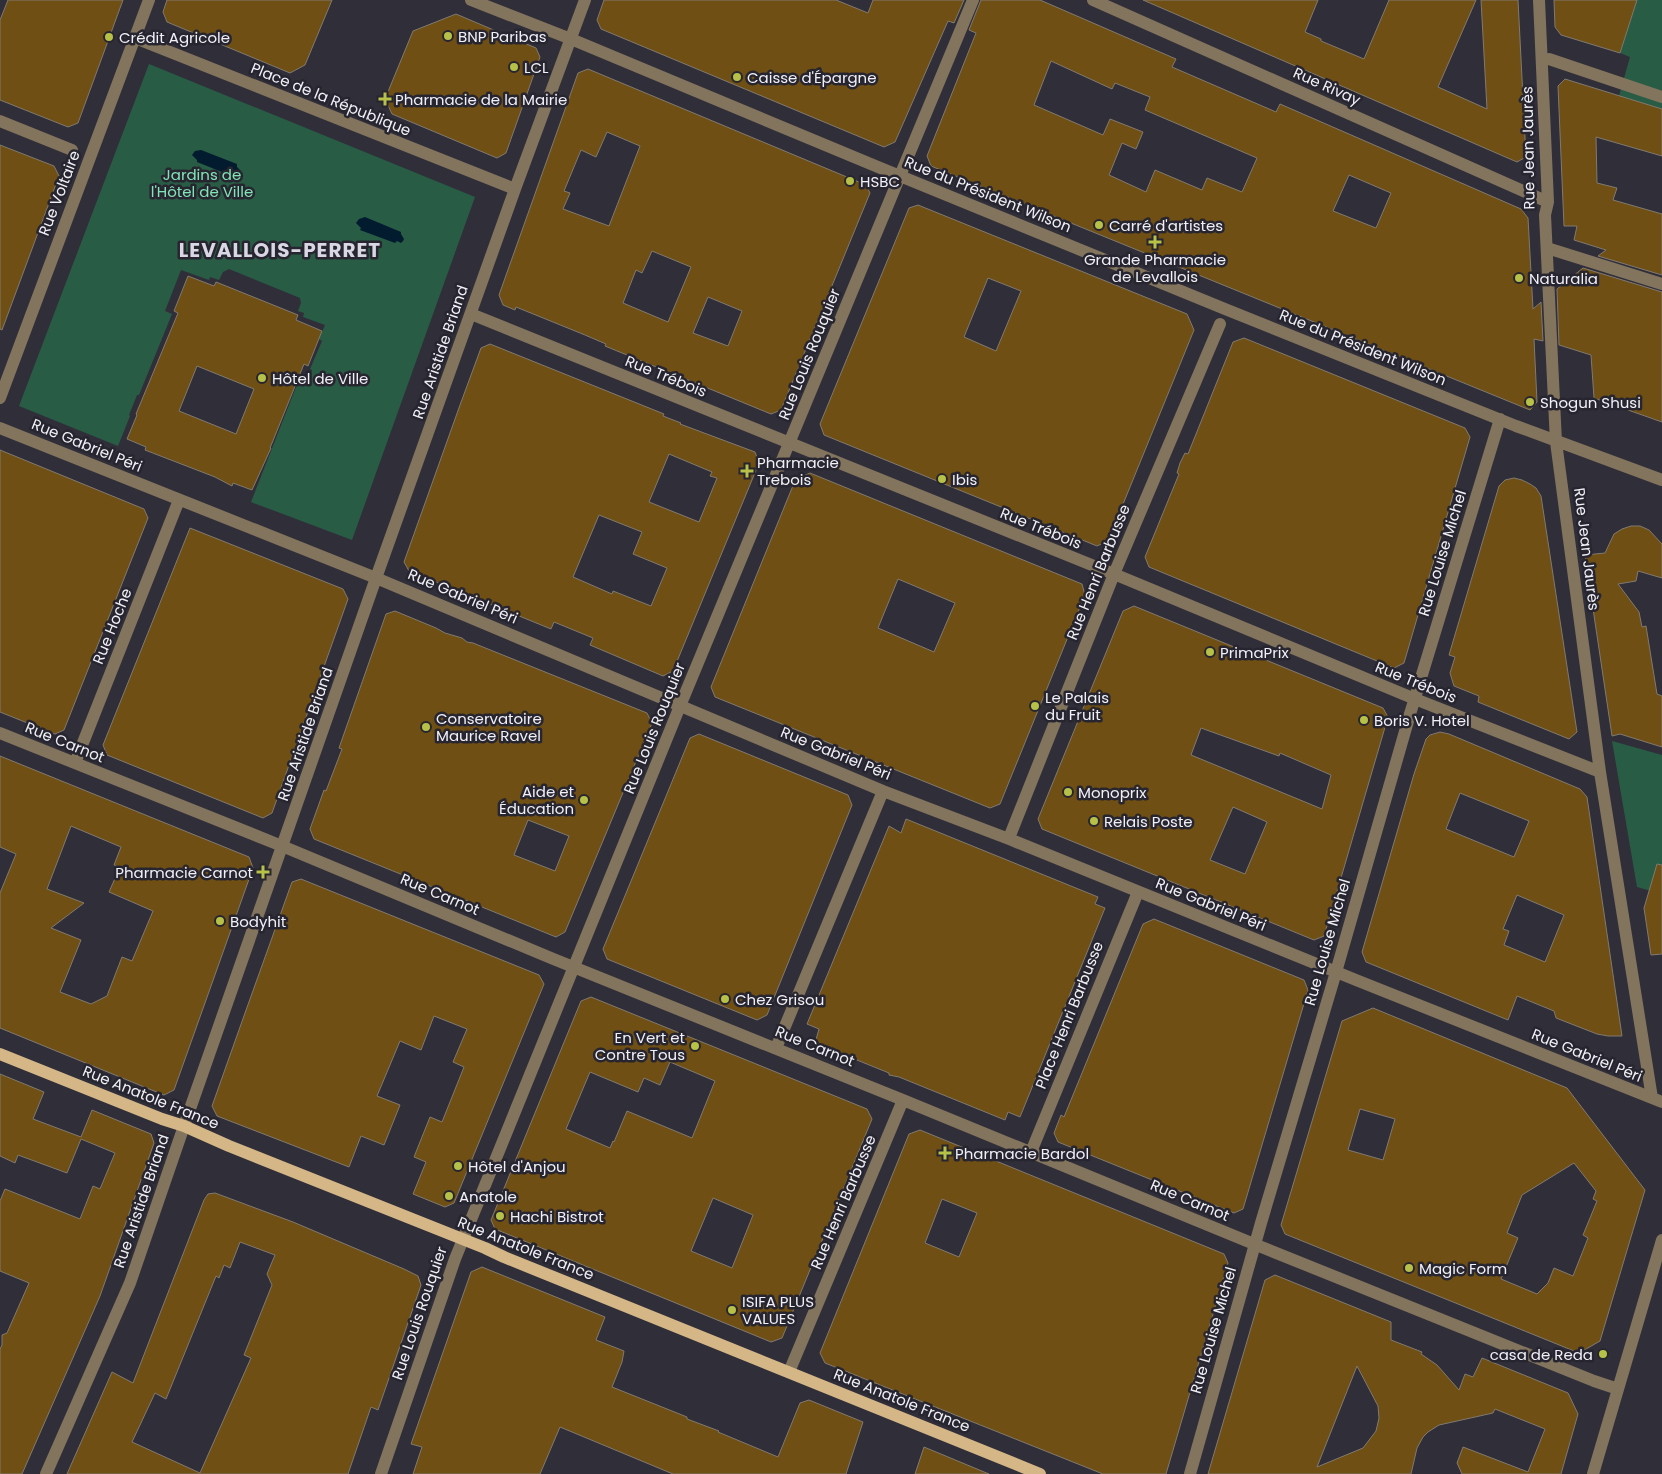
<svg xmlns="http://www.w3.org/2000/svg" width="1662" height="1474" font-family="Poppins,sans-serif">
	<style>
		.green { fill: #285c45 }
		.water { fill: #031b2f }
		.building { fill: #6f4f14; stroke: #817a70; fill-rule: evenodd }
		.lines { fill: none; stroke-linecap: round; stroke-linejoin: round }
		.minor { stroke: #83745d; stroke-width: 12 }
		.major { stroke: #d5b687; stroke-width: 12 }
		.poi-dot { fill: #b7c148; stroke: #27252f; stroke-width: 2 }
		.labels { text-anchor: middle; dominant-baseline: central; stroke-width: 5; stroke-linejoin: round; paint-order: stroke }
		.poi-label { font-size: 15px; fill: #f1f0f7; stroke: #27252f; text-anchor: start }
		.street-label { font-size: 15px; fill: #f1f0f7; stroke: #27252f }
		.park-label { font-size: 15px; fill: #81e4b7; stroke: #27252f }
		.district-label { font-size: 20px; font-weight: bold; letter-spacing: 1px; fill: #d9d7e4; stroke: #27252f }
	</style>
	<rect width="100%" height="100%" fill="#302f39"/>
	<path class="green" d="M 1637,0 L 1662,0 L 1662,109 L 1619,96 L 1630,57 L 1620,53 Z
		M 149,64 L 475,197 L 352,540 L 251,502 L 300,377 L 308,381 L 312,370 L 310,369 L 322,341 L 319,339 L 325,325 L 303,317 L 304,313 L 298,311 L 301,303 L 300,298 L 229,269 L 223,272 L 219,280 L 210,277 L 209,280 L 181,270 L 165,311 L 172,314 L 139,395 L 137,395 L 129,415 L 130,416 L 118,446 L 19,406 Z
		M 1612,741 L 1662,755 L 1662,894 L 1637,887 Z"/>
	<path class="water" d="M 201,150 L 237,164 L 237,167 L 241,171 L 237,175 L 233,174 L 232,176 L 197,162 L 197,160 L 192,155 L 195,151 Z
		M 365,217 L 401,232 L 401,234 L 404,239 L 403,241 L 401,243 L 397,241 L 395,243 L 360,230 L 361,228 L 356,223 L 359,219 Z"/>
	<path class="building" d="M 8,0 L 123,0 L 78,123 L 68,127 L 0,100 L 0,20 Z
		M 167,0 L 332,0 L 305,65 L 290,73 L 167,22 L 163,12 Z
		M 604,0 L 836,0 L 868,13 L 873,0 L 964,0 L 954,23 L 948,21 L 895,142 L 884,147 L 601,29 L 597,20 Z
		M 981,0 L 1040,0 L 1176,59 L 1172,67 L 1276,112 L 1280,104 L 1521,209 L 1528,218 L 1533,309 L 1541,302 L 1543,341 L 1534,339 L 1537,402 L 1530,410 L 931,166 L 927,156 L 976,33 L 969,30 ZM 1051,61 L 1112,89 L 1115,83 L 1150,97 L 1145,110 L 1257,158 L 1242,192 L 1207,178 L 1202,190 L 1155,170 L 1146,192 L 1109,175 L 1122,143 L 1136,149 L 1143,132 L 1110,119 L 1103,135 L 1034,105 ZM 1349,175 L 1391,193 L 1376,228 L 1333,211 Z
		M 1143,0 L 1318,0 L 1305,32 L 1321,39 L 1321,41 L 1364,59 L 1389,0 L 1476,0 L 1438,87 L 1487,109 L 1481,0 L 1518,0 L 1526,157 L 1517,162 Z
		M 1554,0 L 1637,0 L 1620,53 L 1561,35 L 1555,27 Z
		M 456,14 L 536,48 L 540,57 L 506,153 L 497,158 L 392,114 L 385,99 L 413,31 Z
		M 588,69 L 866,185 L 870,193 L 781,410 L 771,414 L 605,346 L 606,344 L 585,335 L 516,307 L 515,310 L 503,305 L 499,295 L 578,73 ZM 607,132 L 640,146 L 609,226 L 563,209 L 570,193 L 564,191 L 581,150 L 596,157 ZM 652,251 L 691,267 L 668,322 L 623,303 L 636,270 L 642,273 ZM 708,297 L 742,311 L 728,346 L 693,333 Z
		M 1565,79 L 1662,109 L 1662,156 L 1596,137 L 1597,183 L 1617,188 L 1613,200 L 1662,214 L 1662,275 L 1598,256 L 1606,250 L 1574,240 L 1577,226 L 1564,226 L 1558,86 Z
		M 0,145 L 54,166 L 59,176 L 2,330 L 0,329 Z
		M 918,205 L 1187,314 L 1194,330 L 1108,541 L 1097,546 L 824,435 L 820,424 L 909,208 ZM 988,278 L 1021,291 L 996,351 L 964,337 Z
		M 1583,268 L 1662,292 L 1662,422 L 1594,398 L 1591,355 L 1559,345 L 1557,289 Z
		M 188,276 L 214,286 L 216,282 L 298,315 L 296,320 L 322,331 L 308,366 L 304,364 L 270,448 L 271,448 L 252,490 L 233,483 L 232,486 L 215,477 L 145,450 L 146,447 L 127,439 L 137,415 L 136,414 L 178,313 L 174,311 ZM 197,366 L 254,389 L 236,434 L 179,411 Z
		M 1244,338 L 1465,428 L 1470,437 L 1404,663 L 1394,668 L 1149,567 L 1145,557 L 1179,474 L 1177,473 L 1180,463 L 1185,453 L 1188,454 L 1233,342 Z
		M 490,344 L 664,414 L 663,416 L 681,423 L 680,424 L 755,452 L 759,463 L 673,671 L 663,676 L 590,645 L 593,638 L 554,622 L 551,629 L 409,571 L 404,562 L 460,405 L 481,348 ZM 669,454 L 712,472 L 710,476 L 717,478 L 699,522 L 649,502 ZM 599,515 L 642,532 L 633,554 L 667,568 L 651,606 L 613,591 L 612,594 L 573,577 Z
		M 0,450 L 144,509 L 148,518 L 64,730 L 55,734 L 0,712 Z
		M 810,473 L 1082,584 L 1085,595 L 1000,804 L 990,808 L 715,697 L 711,687 L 792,488 L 797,479 ZM 898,579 L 955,603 L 934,652 L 878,628 Z
		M 1514,478 L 1522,480 L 1530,484 L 1536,488 L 1541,496 L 1577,732 L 1569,739 L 1478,702 L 1479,696 L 1454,686 L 1450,673 L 1455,657 L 1449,655 L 1499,486 L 1505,480 Z
		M 1631,526 L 1640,526 L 1649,530 L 1662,544 L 1662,578 L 1638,571 L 1636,581 L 1618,584 L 1639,612 L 1642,627 L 1646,626 L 1657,694 L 1662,696 L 1662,747 L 1620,734 L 1612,736 L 1585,555 L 1605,553 L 1614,534 L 1622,529 Z
		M 190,528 L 343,589 L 348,599 L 272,813 L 263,818 L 107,755 L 103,745 Z
		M 1134,606 L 1383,708 L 1388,717 L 1324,936 L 1314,940 L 1042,829 L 1038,819 L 1123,611 ZM 1201,728 L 1279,756 L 1280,753 L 1331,775 L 1322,809 L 1191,755 ZM 1233,807 L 1267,822 L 1245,874 L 1210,860 Z
		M 395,611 L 436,628 L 445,633 L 462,638 L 467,642 L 473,643 L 647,713 L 652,723 L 565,932 L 556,937 L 314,839 L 310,829 L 324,790 L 326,791 L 342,749 L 339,748 L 386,614 ZM 528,820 L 569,836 L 555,871 L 514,855 Z
		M 1440,732 L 1449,734 L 1580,789 L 1587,797 L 1622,1036 L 1608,1036 L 1597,1034 L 1556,1018 L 1554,1011 L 1517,996 L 1508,1020 L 1366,962 L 1362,952 L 1414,774 L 1426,739 L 1430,735 ZM 1460,793 L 1529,821 L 1514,857 L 1446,829 ZM 1517,895 L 1564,915 L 1545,962 L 1504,945 L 1509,931 L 1503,929 Z
		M 699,734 L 848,795 L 852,805 L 767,1015 L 757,1020 L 607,959 L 603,949 L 690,738 Z
		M 0,756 L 249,857 L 253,868 L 174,1090 L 164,1095 L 0,1028 L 0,893 L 16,854 L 0,847 ZM 71,826 L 121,847 L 114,865 L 120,867 L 109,892 L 153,911 L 132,961 L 122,957 L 107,996 L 91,1004 L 60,992 L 81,940 L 51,928 L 84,903 L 47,889 Z
		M 906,819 L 1098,897 L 1095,904 L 1105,908 L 1020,1117 L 1008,1112 L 1005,1120 L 899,1077 L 889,1075 L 889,1073 L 815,1043 L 819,1029 L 807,1024 L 889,826 L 901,833 Z
		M 1657,864 L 1662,865 L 1662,954 L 1651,955 L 1644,908 Z
		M 301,879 L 539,975 L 544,984 L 454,1203 L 445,1207 L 413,1194 L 426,1162 L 414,1157 L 430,1117 L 442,1122 L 464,1067 L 453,1062 L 467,1029 L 434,1016 L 421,1050 L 400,1041 L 377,1096 L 400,1105 L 384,1145 L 361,1136 L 349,1167 L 217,1116 L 212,1106 L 245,1013 L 292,882 Z
		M 1154,919 L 1304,980 L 1308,990 L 1243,1209 L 1234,1213 L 1058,1142 L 1054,1133 L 1061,1115 L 1064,1117 L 1143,924 Z
		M 591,997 L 867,1109 L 872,1119 L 782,1338 L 771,1342 L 495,1229 L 491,1220 L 581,1001 ZM 670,1062 L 715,1081 L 692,1138 L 627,1111 L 614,1142 L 613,1141 L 610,1148 L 566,1129 L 590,1072 L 638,1092 L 644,1078 L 660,1085 ZM 713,1198 L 753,1215 L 732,1268 L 691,1251 Z
		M 1373,1008 L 1567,1088 L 1645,1190 L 1600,1341 L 1579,1353 L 1285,1234 L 1281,1225 L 1342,1021 ZM 1360,1109 L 1395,1119 L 1383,1160 L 1348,1150 ZM 1574,1163 L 1596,1191 L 1593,1199 L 1597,1201 L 1583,1235 L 1588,1238 L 1573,1276 L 1554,1268 L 1548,1283 L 1537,1294 L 1501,1279 L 1518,1238 L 1507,1233 L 1522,1195 Z
		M 0,1074 L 44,1092 L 33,1119 L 81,1137 L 92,1110 L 151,1134 L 154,1143 L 100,1296 L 22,1474 L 0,1474 L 0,1349 L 2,1345 L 2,1335 L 7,1333 L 29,1283 L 0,1271 L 0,1201 L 5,1189 L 80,1219 L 93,1186 L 100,1189 L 115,1153 L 81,1139 L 67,1173 L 18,1155 L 15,1163 L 0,1156 Z
		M 920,1130 L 1224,1254 L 1228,1263 L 1166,1474 L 1103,1474 L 825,1363 L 820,1353 L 909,1134 ZM 942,1199 L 977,1213 L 959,1257 L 925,1243 Z
		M 215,1193 L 293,1222 L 404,1269 L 418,1276 L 421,1285 L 378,1410 L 371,1407 L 348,1474 L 67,1474 L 112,1372 L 133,1383 L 204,1200 L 208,1194 ZM 240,1242 L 275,1255 L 267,1274 L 272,1285 L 244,1355 L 251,1358 L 200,1473 L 132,1442 L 155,1393 L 166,1399 L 216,1276 L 219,1278 L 224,1265 L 230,1268 Z
		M 482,1267 L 605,1317 L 596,1340 L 624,1351 L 622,1362 L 612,1387 L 687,1417 L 687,1419 L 719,1431 L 718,1432 L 778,1457 L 800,1403 L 809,1400 L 863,1422 L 846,1474 L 673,1474 L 560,1427 L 540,1474 L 413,1474 L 422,1447 L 411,1444 L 471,1272 Z
		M 1275,1275 L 1391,1322 L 1391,1340 L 1422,1352 L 1421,1354 L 1437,1365 L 1459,1390 L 1465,1374 L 1473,1377 L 1482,1358 L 1568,1393 L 1578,1414 L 1561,1474 L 1462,1474 L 1457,1463 L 1463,1447 L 1528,1472 L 1545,1429 L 1495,1409 L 1493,1413 L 1439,1425 L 1428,1432 L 1423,1437 L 1417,1448 L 1411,1474 L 1208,1474 L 1265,1280 ZM 1357,1366 L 1378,1406 L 1379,1418 L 1376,1431 L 1363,1448 L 1317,1467 Z
		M 924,1447 L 989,1474 L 915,1474 Z"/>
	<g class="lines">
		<path class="minor" d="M 471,0 L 571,39 L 878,167 L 1225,309 L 1516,426 L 1662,480
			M 1093,0 L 1548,202
			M 1539,0 L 1548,202 L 1545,215 L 1556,442 L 1600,772 L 1652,1098
			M 135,38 L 515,189
			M 1549,59 L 1662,97
			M 0,121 L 72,150
			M 1547,248 L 1662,284
			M 471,314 L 1114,574 L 1415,699 L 1600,772
			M 0,398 L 149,0
			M 0,428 L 376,578 L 883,791 L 1009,839 L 1356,980 L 1662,1102
			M 0,733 L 282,846 L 551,958 L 903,1100 L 1254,1244 L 1594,1381 L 1618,1389
			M 75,763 L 179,500
			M 1011,833 L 1114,574 L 1220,324
			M 776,1048 L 883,791
			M 1031,1152 L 1138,892
			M 789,1372 L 903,1100
			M 46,1474 L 130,1283 L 184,1126 L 376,578 L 515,189 L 585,0
			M 381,1474 L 455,1259 L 680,706 L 973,0
			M 1190,1474 L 1261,1223 L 1336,972 L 1410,714 L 1500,419
			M 1593,1474 L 1662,1240"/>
		<path class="major" d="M 0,1054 L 162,1119 L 184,1126 L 229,1146 L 485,1248 L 504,1257 L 1040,1474"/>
	</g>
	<g class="poi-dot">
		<circle cx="448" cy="36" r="5"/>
		<circle cx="109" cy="37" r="5"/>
		<circle cx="514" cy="67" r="5"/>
		<circle cx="737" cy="77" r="5"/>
		<path d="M382.5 91.5h5v5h5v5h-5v5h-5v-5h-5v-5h5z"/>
		<circle cx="850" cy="181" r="5"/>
		<circle cx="1099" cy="225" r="5"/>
		<path d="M1152.5 234.5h5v5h5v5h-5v5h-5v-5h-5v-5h5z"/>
		<circle cx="1519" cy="278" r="5"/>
		<circle cx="262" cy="378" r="5"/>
		<circle cx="1530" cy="402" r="5"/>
		<path d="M744.5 463.5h5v5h5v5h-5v5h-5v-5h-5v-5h5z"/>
		<circle cx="942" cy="479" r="5"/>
		<circle cx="1210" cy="652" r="5"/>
		<circle cx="1035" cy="706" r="5"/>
		<circle cx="1364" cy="720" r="5"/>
		<circle cx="426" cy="727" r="5"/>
		<circle cx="1068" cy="792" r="5"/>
		<circle cx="584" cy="800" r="5"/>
		<circle cx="1094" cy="821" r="5"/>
		<path d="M260.5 864.5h5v5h5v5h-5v5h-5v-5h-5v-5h5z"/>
		<circle cx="220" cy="921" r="5"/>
		<circle cx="725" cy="999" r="5"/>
		<circle cx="695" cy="1046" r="5"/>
		<path d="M942.5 1145.5h5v5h5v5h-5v5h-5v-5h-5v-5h5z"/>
		<circle cx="458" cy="1166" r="5"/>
		<circle cx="449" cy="1196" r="5"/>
		<circle cx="500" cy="1216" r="5"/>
		<circle cx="1409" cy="1268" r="5"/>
		<circle cx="732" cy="1310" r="5"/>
		<circle cx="1603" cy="1354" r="5"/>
	</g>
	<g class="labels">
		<g class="poi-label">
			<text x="458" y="36">BNP Paribas</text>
			<text x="119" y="37">Crédit Agricole</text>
			<text x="524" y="67">LCL</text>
			<text x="747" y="77">Caisse d'Épargne</text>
			<text x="395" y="99">Pharmacie de la Mairie</text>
			<text x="860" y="181">HSBC</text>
			<text x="1109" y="225">Carré d'artistes</text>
			<text x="1155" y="259" text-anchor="middle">Grande Pharmacie<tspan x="1155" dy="17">de Levallois</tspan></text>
			<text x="1529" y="278">Naturalia</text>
			<text x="272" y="378">Hôtel de Ville</text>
			<text x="1540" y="402">Shogun Shusi</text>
			<text x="757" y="462">Pharmacie<tspan x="757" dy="17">Trebois</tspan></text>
			<text x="952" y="479">Ibis</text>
			<text x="1220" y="652">PrimaPrix</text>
			<text x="1045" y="697">Le Palais<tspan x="1045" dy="17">du Fruit</tspan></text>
			<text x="436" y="718">Conservatoire<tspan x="436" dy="17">Maurice Ravel</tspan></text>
			<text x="1374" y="720">Boris V. Hotel</text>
			<text x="574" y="791" text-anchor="end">Aide et<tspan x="574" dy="17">Éducation</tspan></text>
			<text x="1078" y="792">Monoprix</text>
			<text x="1104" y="821">Relais Poste</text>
			<text x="253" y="872" text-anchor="end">Pharmacie Carnot</text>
			<text x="230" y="921">Bodyhit</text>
			<text x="735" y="999">Chez Grisou</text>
			<text x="685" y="1037" text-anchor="end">En Vert et<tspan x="685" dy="17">Contre Tous</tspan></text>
			<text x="955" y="1153">Pharmacie Bardol</text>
			<text x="468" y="1166">Hôtel d'Anjou</text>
			<text x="459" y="1196">Anatole</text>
			<text x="510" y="1216">Hachi Bistrot</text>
			<text x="1419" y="1268">Magic Form</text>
			<text x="742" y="1301">ISIFA PLUS<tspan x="742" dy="17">VALUES</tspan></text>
			<text x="1593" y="1354" text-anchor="end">casa de Reda</text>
		</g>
		<g class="street-label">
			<text transform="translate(1327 86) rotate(24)">Rue Rivay</text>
			<text transform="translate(331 99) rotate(22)">Place de la République</text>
			<text transform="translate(1528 148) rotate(-91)">Rue Jean Jaurès</text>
			<text transform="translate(59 193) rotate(-69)">Rue Voltaire</text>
			<text transform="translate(988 194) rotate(22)">Rue du Président Wilson</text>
			<text transform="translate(1363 347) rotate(22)">Rue du Président Wilson</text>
			<text transform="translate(440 352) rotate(-71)">Rue Aristide Briand</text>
			<text transform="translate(809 354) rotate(-68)">Rue Louis Rouquier</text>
			<text transform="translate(666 376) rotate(22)">Rue Trébois</text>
			<text transform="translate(87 445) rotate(22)">Rue Gabriel Péri</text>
			<text transform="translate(1041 528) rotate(22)">Rue Trébois</text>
			<text transform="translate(1587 549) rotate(83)">Rue Jean Jaurès</text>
			<text transform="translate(1442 553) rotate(-73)">Rue Louise Michel</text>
			<text transform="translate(1098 572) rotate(-68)">Rue Henri Barbusse</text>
			<text transform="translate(463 596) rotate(23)">Rue Gabriel Péri</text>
			<text transform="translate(112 626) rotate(-68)">Rue Hoche</text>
			<text transform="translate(1416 682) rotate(22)">Rue Trébois</text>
			<text transform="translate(654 728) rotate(-68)">Rue Louis Rouquier</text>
			<text transform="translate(305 734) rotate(-71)">Rue Aristide Briand</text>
			<text transform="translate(65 742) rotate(22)">Rue Carnot</text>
			<text transform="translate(836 753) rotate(22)">Rue Gabriel Péri</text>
			<text transform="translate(440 894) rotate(23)">Rue Carnot</text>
			<text transform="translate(1211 904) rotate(22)">Rue Gabriel Péri</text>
			<text transform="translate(1327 942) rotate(-74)">Rue Louise Michel</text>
			<text transform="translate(1069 1015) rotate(-68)">Place Henri Barbusse</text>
			<text transform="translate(815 1046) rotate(22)">Rue Carnot</text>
			<text transform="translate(1587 1055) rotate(22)">Rue Gabriel Péri</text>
			<text transform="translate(151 1097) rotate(22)">Rue Anatole France</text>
			<text transform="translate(1190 1200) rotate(23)">Rue Carnot</text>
			<text transform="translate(141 1201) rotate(-71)">Rue Aristide Briand</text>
			<text transform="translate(843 1202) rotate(-67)">Rue Henri Barbusse</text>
			<text transform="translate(526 1248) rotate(22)">Rue Anatole France</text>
			<text transform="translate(419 1313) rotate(-71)">Rue Louis Rouquier</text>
			<text transform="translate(1213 1330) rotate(-74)">Rue Louise Michel</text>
			<text transform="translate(902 1400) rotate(22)">Rue Anatole France</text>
		</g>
		<g class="park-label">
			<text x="202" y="174">Jardins de<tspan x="202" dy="17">l'Hôtel de Ville</tspan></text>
		</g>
		<g class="district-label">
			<text x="280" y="250">LEVALLOIS-PERRET</text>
		</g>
	</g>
</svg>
